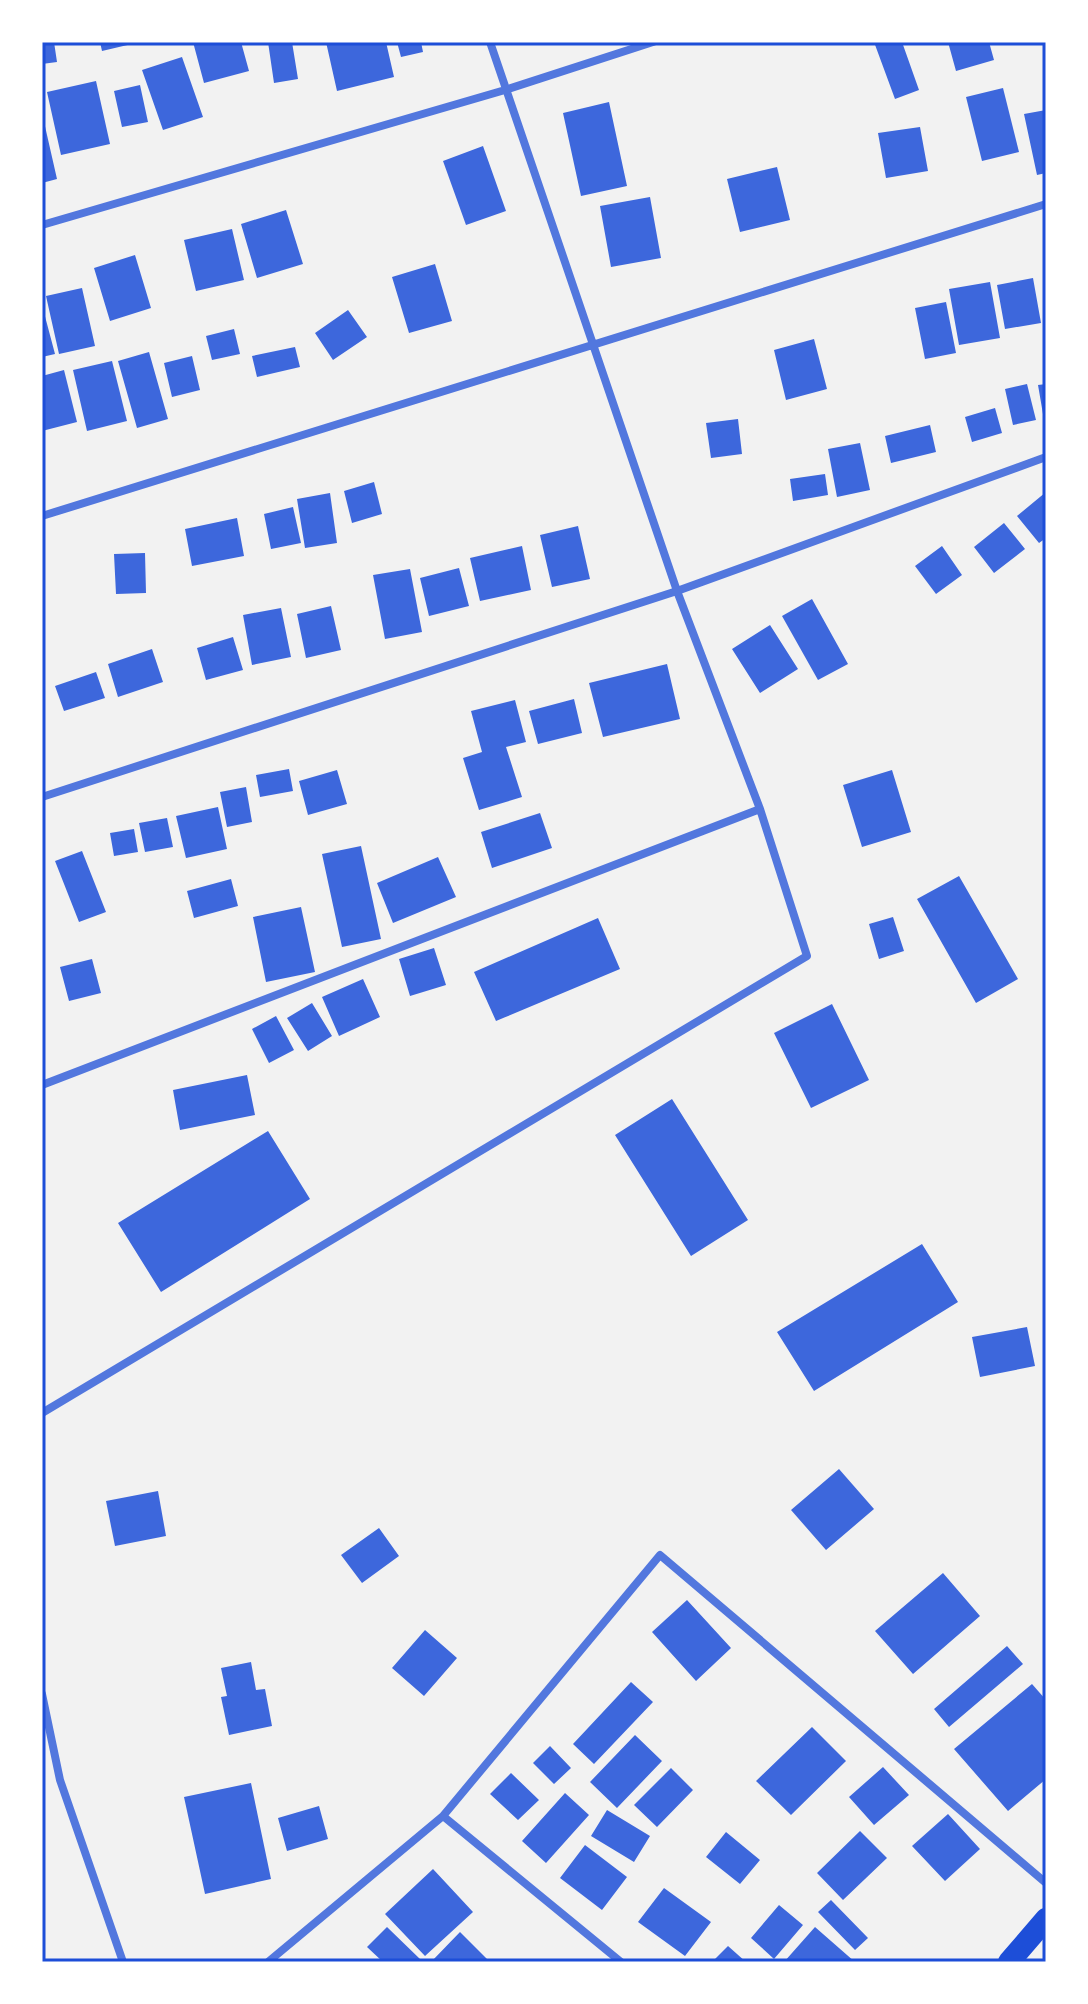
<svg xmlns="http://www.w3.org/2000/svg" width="1088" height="2004" font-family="'Libre Baskerville',serif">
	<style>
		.building { fill: #3d67dc }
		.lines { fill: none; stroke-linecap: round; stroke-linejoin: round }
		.minor { stroke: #5277de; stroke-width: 8 }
		.trunk { stroke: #1d4ed8; stroke-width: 22 }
		.neatline { fill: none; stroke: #1d4ed8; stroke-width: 3 }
	</style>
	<rect width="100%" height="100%" fill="#f2f2f2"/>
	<path class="building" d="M 42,42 L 54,42 L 57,62 L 42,64 Z
		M 100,42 L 136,42 L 136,43 L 102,51 Z
		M 193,42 L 241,42 L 249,71 L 204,83 Z
		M 268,42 L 292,42 L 298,79 L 274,83 Z
		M 326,42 L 386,42 L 394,77 L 337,91 Z
		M 397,42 L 421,42 L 423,52 L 401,57 Z
		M 874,42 L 902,42 L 919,90 L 895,99 Z
		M 948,42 L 989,42 L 994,60 L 956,71 Z
		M 182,57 L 203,117 L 163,130 L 142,70 Z
		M 96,81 L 110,144 L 61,155 L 47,92 Z
		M 140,85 L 148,122 L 122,127 L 114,91 Z
		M 1003,88 L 1019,152 L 982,161 L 966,97 Z
		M 609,102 L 627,186 L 581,196 L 563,113 Z
		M 1046,110 L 1046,173 L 1037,175 L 1024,114 Z
		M 42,113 L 57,179 L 42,183 Z
		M 920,127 L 928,171 L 886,178 L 878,133 Z
		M 483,146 L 506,211 L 466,225 L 443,161 Z
		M 777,167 L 790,220 L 740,232 L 727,179 Z
		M 650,197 L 661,258 L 611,267 L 600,206 Z
		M 286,210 L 303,264 L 257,278 L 241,224 Z
		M 232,229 L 244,280 L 196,291 L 184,240 Z
		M 135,255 L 151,308 L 110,321 L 94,268 Z
		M 435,264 L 452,321 L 409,333 L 392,277 Z
		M 1033,278 L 1041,323 L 1005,329 L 997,285 Z
		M 990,282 L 1000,338 L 959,345 L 949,289 Z
		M 82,288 L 95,346 L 59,354 L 46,296 Z
		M 946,302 L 956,353 L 925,359 L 915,308 Z
		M 42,305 L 55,354 L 42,357 Z
		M 348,310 L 367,337 L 333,360 L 315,333 Z
		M 234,329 L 240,354 L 212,360 L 206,336 Z
		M 814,339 L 827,389 L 786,400 L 774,350 Z
		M 295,347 L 300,367 L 257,377 L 252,356 Z
		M 149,352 L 168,419 L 137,428 L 118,361 Z
		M 192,356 L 200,390 L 172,397 L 164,363 Z
		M 112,361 L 127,421 L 87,431 L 73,370 Z
		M 64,370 L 77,422 L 42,431 L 42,376 Z
		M 1027,384 L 1036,420 L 1013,425 L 1005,389 Z
		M 1046,384 L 1046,420 L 1044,420 L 1038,385 Z
		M 995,408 L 1002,433 L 972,442 L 965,417 Z
		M 738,419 L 742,454 L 711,458 L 706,423 Z
		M 930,425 L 936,452 L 891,463 L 885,436 Z
		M 860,443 L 870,490 L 837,497 L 828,449 Z
		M 825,474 L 828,495 L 793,501 L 790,479 Z
		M 374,482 L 382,514 L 352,523 L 344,491 Z
		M 1046,492 L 1046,538 L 1039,543 L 1017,516 Z
		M 330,493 L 337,543 L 305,548 L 297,499 Z
		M 293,507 L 301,543 L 271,549 L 264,514 Z
		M 237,518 L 244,556 L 192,566 L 185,529 Z
		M 1004,523 L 1025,549 L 994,573 L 974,547 Z
		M 578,526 L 590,579 L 552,587 L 540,535 Z
		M 522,546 L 531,590 L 480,601 L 470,558 Z
		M 942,546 L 962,575 L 936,594 L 915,566 Z
		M 145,553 L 146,593 L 116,594 L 114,554 Z
		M 459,568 L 469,606 L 429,616 L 420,578 Z
		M 410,569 L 422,632 L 385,639 L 373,575 Z
		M 812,599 L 848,664 L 818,680 L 782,616 Z
		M 331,606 L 341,650 L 306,658 L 297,614 Z
		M 281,608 L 291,657 L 252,665 L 243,615 Z
		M 770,625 L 798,669 L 760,693 L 732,649 Z
		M 233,637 L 243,670 L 206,680 L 197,648 Z
		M 152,649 L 163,682 L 118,697 L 108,664 Z
		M 667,664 L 680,719 L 603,737 L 589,683 Z
		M 96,672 L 105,698 L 64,711 L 55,686 Z
		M 574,699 L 582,733 L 538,744 L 529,711 Z
		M 515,700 L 526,742 L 506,747 L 522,797 L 479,810 L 463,758 L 482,752 L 471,711 Z
		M 289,769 L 293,791 L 260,797 L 256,775 Z
		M 337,770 L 347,804 L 308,815 L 299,781 Z
		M 892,770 L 911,832 L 862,847 L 843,785 Z
		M 246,787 L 252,822 L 227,827 L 220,792 Z
		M 218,807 L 227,849 L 186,858 L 176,816 Z
		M 540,813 L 552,848 L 492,868 L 481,832 Z
		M 167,818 L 173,847 L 145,852 L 139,823 Z
		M 134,829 L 138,852 L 114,856 L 110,833 Z
		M 361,846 L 381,939 L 342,947 L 322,854 Z
		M 82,851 L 106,912 L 79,922 L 55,861 Z
		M 438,857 L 456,897 L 393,923 L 377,883 Z
		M 959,876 L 1018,979 L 976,1003 L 917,899 Z
		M 231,879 L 238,906 L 194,918 L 187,891 Z
		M 301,907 L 315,972 L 266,982 L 253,917 Z
		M 893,917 L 904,951 L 879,959 L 869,924 Z
		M 598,918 L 620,969 L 496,1021 L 474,972 Z
		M 434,948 L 446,985 L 410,996 L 399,959 Z
		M 92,959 L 101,993 L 69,1001 L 60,967 Z
		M 363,979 L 380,1017 L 339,1036 L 322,997 Z
		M 312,1003 L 332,1036 L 308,1051 L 287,1018 Z
		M 832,1004 L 869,1080 L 811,1108 L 774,1033 Z
		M 276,1016 L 294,1050 L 269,1063 L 252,1029 Z
		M 247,1075 L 255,1115 L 180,1130 L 173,1090 Z
		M 672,1099 L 748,1220 L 691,1256 L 615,1135 Z
		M 268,1131 L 310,1199 L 161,1292 L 118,1223 Z
		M 922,1244 L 958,1302 L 814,1391 L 777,1332 Z
		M 1027,1327 L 1035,1366 L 980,1377 L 972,1337 Z
		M 839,1469 L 874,1509 L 826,1550 L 791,1510 Z
		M 158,1491 L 166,1536 L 115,1546 L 106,1501 Z
		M 379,1528 L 399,1556 L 362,1583 L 341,1555 Z
		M 943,1573 L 980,1616 L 913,1674 L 875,1631 Z
		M 687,1600 L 731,1648 L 696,1681 L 652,1632 Z
		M 425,1630 L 457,1658 L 424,1696 L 392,1668 Z
		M 1007,1646 L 1023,1664 L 949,1727 L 934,1709 Z
		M 251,1662 L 256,1690 L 265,1689 L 272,1726 L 229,1735 L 221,1697 L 227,1696 L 221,1668 Z
		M 631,1682 L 653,1702 L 594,1764 L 573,1744 Z
		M 1032,1684 L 1046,1700 L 1046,1779 L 1008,1811 L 954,1749 Z
		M 812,1727 L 846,1761 L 791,1815 L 756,1781 Z
		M 635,1735 L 662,1761 L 617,1808 L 590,1782 Z
		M 550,1746 L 571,1768 L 554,1784 L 533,1763 Z
		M 883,1767 L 909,1795 L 874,1825 L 849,1797 Z
		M 671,1768 L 693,1790 L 657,1827 L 634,1805 Z
		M 511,1773 L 539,1800 L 518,1820 L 490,1794 Z
		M 251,1783 L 271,1879 L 205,1894 L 184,1797 Z
		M 565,1793 L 589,1815 L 546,1863 L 522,1841 Z
		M 319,1806 L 328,1839 L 287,1851 L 278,1818 Z
		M 607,1810 L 650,1836 L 634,1862 L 591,1836 Z
		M 948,1814 L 980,1849 L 945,1881 L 912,1846 Z
		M 860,1831 L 887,1858 L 843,1900 L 817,1873 Z
		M 726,1832 L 760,1860 L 740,1884 L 706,1857 Z
		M 585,1845 L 627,1877 L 602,1910 L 560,1878 Z
		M 433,1869 L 473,1912 L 425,1956 L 385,1914 Z
		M 664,1888 L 711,1922 L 685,1956 L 638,1922 Z
		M 831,1900 L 868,1938 L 855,1950 L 818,1912 Z
		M 779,1905 L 803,1925 L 774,1959 L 751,1938 Z
		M 387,1927 L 421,1960 L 419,1962 L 383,1962 L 367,1947 Z
		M 815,1927 L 855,1962 L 784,1962 Z
		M 460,1932 L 490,1962 L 431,1962 Z
		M 728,1946 L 746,1962 L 712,1962 Z"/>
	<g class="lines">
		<path class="minor" d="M 42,225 L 505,90 L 653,42
			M 42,516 L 1046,204
			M 42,797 L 677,591 L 1046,457
			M 42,1085 L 760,809
			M 42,1413 L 807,956 L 760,809 L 677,591 L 490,42
			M 42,1694 L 60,1780 L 123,1962
			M 443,1816 L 621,1962
			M 268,1962 L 443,1816 L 660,1555 L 1046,1883"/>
		<path class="trunk" d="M 1009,1962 L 1046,1919"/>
	</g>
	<rect width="1088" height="2004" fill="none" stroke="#ffffff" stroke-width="88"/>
	<rect x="44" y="44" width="1000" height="1916" class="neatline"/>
</svg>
